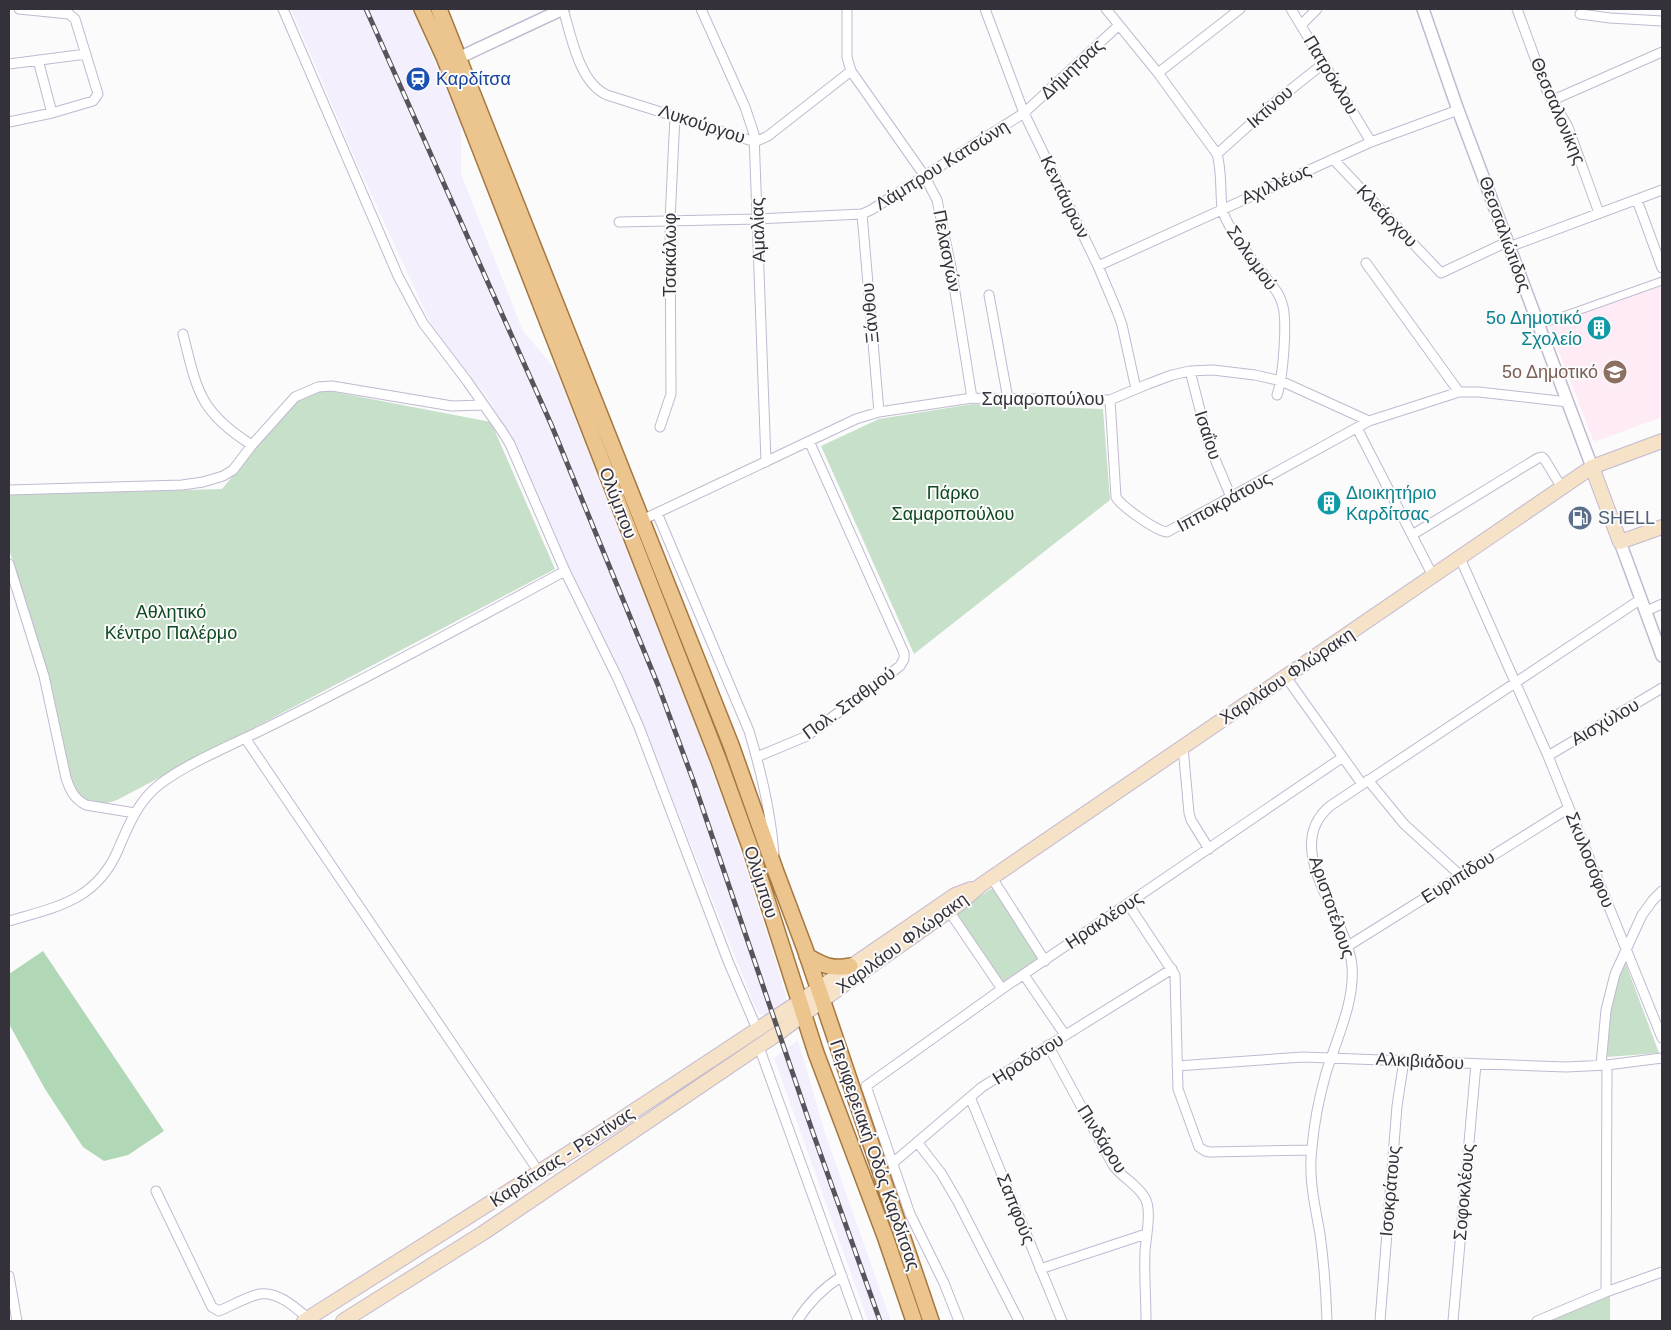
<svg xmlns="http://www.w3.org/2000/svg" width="1671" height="1330" font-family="Arial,sans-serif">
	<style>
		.built { fill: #f4effc }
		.education { fill: #feebf5 }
		.green { fill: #c6e0c9 }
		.forest { fill: #b1d8b6 }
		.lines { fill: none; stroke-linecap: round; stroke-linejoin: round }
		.pedestrian-casing { stroke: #c2b8d1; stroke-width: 9 }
		.minor-casing { stroke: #c2b8d1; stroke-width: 11 }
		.tertiary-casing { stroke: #c2b8d1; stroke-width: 14 }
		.secondary-casing { stroke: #c2b8d1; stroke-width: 16 }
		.primary-casing { stroke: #a47840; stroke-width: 18 }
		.pedestrian { stroke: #fff; stroke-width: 7 }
		.minor { stroke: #fff; stroke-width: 9 }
		.tertiary { stroke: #fff; stroke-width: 11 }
		.secondary { stroke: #f6e2c7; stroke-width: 14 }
		.primary { stroke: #ecc58e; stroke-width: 15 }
		.rail-casing { stroke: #57545c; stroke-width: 5 }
		.rail { stroke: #fbfbfb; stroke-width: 3; stroke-dasharray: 9; stroke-linecap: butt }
		.labels { text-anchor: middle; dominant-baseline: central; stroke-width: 4; stroke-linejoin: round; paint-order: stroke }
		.street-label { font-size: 18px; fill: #35313b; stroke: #fbfbfb }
		.transit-label { font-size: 18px; fill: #164399; stroke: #fbfbfb; text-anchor: start }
		.culture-label { font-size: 18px; fill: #0d838f; stroke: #fbfbfb; text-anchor: end }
		.education-label { font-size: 18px; fill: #785e54; stroke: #fbfbfb; text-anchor: end }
		.park-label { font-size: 18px; fill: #0e491f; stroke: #fbfbfb }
		.service-label { font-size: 18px; fill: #4e5e75; stroke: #fbfbfb; text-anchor: start }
	</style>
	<rect width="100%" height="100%" fill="#fbfbfb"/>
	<path class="built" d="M 291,9 L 412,9 L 461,123 L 461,174 L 523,331 L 556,370 L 701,740 L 738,843 L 777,965 L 787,1000 L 783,1006 L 765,1016 L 760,1014 L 755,1007 L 645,729 L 589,609 L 568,570 L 504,425 L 486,396 L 447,347 L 430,322 L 357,163 Z
		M 798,1040 L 826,1136 L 891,1321 L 868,1321 L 774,1058 Z"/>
	<path class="education" d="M 1662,286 L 1662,417 L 1594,442 L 1549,326 Z"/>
	<path class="green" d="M 324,390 L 491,422 L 555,569 L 117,800 C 95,808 79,802 71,780 L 52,688 L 9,549 L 9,495 L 222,489 L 292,404 L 308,393 Z
		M 973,404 L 1103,409 L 1110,500 L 914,654 L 821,446 L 879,419 Z
		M 994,887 L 1040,957 L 1002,983 L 955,913 Z
		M 1624,959 L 1659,1053 L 1607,1057 L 1611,1005 Z
		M 1610,1296 L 1610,1321 L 1547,1321 Z"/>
	<path class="forest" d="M 43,951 L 164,1131 L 128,1155 L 104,1161 L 83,1147 L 45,1089 L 9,1024 L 9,974 Z"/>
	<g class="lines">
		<defs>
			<path id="pedestrian" d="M 1538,325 L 1662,281"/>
			<path id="minor" d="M 283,9 L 398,276 L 423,323 L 467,381 L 502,431 L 510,444 L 565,571 L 618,679 L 639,727 L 728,961 L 757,1029
				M 563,9 C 571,35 579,83 607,95 L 749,140 L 757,141 L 768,136 L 851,71
				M 701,9 L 745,107 L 754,134 L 766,462
				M 847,9 L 847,57 L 851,71 L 924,175 L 937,200 L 951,267 L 972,398
				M 985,9 L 1024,113 L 1098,266 L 1117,311 L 1122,325 L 1136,389
				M 1106,9 L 1158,73 L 1217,154 C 1222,171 1220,190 1222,208 C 1226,229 1263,273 1277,292 C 1279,296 1281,299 1282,303 C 1288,320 1283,377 1277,395
				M 1291,9 L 1371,142
				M 1517,9 L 1547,91 L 1568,127 L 1599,213
				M 1580,14 L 1610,18 L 1662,21
				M 1301,25 L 1317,9
				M 38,60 L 52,113
				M 9,64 L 86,54
				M 1158,73 L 1240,9
				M 1553,100 L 1662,52
				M 9,122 L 52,113 L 93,101 L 98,94 L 75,19 L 69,14 L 19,9
				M 1217,154 L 1275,102 L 1324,63
				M 1333,159 L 1441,273 L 1507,242
				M 1637,200 L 1662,268
				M 862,214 L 879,412
				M 619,222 L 758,219 L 862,214 L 871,210 L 1024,113 L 1119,25
				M 1509,247 L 1662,190
				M 1366,263 L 1459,392
				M 1098,266 L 1371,142 L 1458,110
				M 989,295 L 1008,399
				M 183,334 C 197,390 199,412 252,445
				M 1190,371 L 1209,445 L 1231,497
				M 1110,400 L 1116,497 C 1121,506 1156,531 1167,532 L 1369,421 L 1459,392 L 1479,392 L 1568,402
				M 660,427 L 671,394 L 670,220 L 675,116
				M 1357,428 L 1433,576
				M 9,490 L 182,485 L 203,482 L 223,476 L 233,470 L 252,445 L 295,397 L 318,387 L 332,386 L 452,406 L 482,405
				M 657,513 L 749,731 C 761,771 771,813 774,854
				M 642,520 L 856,419 L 879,412 L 972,398 L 1110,400 L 1148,384 L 1172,375 L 1190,371 L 1213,370 L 1255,375 L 1281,381 L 1369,421
				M 1412,535 L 1538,458 L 1542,457 L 1545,460 L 1562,488
				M 1460,558 L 1548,756 L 1662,1038
				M 9,564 L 44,676 L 66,778 C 70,790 74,799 86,805 L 135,813
				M 1646,611 L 1662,604
				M 1286,677 L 1362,784
				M 245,738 L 539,1172
				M 1183,747 L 1189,813 L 1191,820 L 1209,849
				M 1548,756 L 1662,688
				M 757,757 L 807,736 L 900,666 L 904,659 L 904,653 L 809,441
				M 1368,780 L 1404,824 L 1461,876
				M 992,878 L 1045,961
				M 1128,904 L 1175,975 L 1178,1089 L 1199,1147 L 1205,1151 L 1210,1152 L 1311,1150
				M 949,911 L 1002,989
				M 9,921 C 56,907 96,901 118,850 C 128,826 138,801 160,784 C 184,766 216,752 243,739 C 267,728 290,716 314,704 C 399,661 482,616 565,571
				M 1348,946 L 1569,808
				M 1024,975 L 1065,1035
				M 1048,1045 L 1113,1165 C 1122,1178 1137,1184 1145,1198 C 1152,1210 1146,1237 1145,1251 C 1144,1275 1146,1298 1146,1321
				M 759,1047 L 858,1321
				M 1601,1065 L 1606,1010 L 1615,974 L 1642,915 L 1653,900 L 1662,891
				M 1177,1066 L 1303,1057 L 1566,1067 L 1607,1065 L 1662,1058
				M 970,1097 L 1062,1321
				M 917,1142 L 941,1173 L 958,1202 L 1019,1321
				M 894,1162 L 982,1087 L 1172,969
				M 156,1191 L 212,1307 L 219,1311 C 231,1306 248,1296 260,1294 C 278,1291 296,1308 309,1319
				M 1040,1269 L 1146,1234
				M 9,1276 L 17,1321
				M 1606,1292 L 1607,1065
				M 797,1321 C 809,1302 823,1288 842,1276
				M 959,1321 L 944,1283 L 910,1214 L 866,1086 L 1002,989 L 1343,757
				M 1327,1321 C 1326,1292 1324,1263 1320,1234 C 1315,1206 1308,1177 1312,1148 C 1314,1123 1319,1098 1326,1073 C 1336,1041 1355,1001 1352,967 C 1349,918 1279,849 1330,806 L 1641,599
				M 1380,1321 L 1397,1106 L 1404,1060
				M 1453,1321 L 1476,1064
				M 1537,1321 L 1606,1292 L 1662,1272"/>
			<path id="tertiary" d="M 1423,9 L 1458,110 L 1592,467
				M 452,61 L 563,9
				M 1620,542 L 1662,656"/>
			<path id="secondary" d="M 1592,467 L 1620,542 L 1662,527
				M 304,1321 L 605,1130 L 799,1002 L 955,895 L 971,889
				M 343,1321 L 483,1233 L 780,1032 L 831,994 L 959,904 L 981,885 L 1592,467 L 1662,441"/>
			<path id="primary" d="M 422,9 L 444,57 L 479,146 L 719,761 L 750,847 L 816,1053 L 885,1236 L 914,1321
				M 439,9 L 731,745 L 776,872 L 805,949 L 931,1321
				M 807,956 C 822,965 833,970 850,966"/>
		</defs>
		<use href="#pedestrian" class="pedestrian-casing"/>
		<use href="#minor" class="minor-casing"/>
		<use href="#tertiary" class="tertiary-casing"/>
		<use href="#secondary" class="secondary-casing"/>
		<use href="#primary" class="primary-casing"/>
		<use href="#pedestrian" class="pedestrian"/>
		<use href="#minor" class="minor"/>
		<use href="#tertiary" class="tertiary"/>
		<use href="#secondary" class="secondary"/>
		<use href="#primary" class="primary"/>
		<defs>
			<path id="rail" d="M 366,9 L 551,424 L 658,685 L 693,780 L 813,1133 L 880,1321"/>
		</defs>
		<use href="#rail" class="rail-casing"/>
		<use href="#rail" class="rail"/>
	</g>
	<defs>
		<symbol id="station-disc" viewBox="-11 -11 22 22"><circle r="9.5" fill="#1a4fb4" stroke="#fbfbfb"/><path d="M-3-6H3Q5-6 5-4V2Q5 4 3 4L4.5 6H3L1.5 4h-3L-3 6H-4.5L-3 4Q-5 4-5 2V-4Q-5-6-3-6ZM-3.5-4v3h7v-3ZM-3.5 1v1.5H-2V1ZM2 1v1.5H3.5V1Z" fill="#fff"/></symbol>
		<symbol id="building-disc" viewBox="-11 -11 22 22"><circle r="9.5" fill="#0f9aa8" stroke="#fbfbfb"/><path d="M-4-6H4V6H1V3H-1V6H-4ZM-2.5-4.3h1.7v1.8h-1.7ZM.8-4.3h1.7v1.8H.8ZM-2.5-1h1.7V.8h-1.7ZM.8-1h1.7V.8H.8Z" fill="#fff"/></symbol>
		<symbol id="school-disc" viewBox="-11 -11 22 22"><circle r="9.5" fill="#8d6e63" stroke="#fbfbfb"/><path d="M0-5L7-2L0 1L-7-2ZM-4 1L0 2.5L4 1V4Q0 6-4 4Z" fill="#fff"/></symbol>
		<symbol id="fuel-disc" viewBox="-11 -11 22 22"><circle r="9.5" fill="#5c6f8a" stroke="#fbfbfb"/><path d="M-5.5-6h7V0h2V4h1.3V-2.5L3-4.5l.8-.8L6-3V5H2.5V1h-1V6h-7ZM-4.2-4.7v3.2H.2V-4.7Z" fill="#fff"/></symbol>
	</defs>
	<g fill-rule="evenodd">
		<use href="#station-disc" x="404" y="65" width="28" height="28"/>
		<use href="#building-disc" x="1585" y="314" width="28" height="28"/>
		<use href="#school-disc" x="1601" y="358" width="28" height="28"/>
		<use href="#building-disc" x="1315" y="489" width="28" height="28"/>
		<use href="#fuel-disc" x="1566" y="504" width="28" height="28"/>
	</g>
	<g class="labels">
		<g class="street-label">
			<text transform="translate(1072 69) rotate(-43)">Δήμητρας</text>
			<text transform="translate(1331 75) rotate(59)">Πατρόκλου</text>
			<text transform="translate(1270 107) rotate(-41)">Ικτίνου</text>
			<text transform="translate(1558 111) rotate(67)">Θεσσαλονίκης</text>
			<text transform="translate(702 124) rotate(18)">Λυκούργου</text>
			<text transform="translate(942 165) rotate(-32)">Λάμπρου Κατσώνη</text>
			<text transform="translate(1276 184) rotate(-24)">Αχιλλέως</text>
			<text transform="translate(1065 197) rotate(64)">Κεντάυρων</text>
			<text transform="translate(1387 216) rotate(46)">Κλεάρχου</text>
			<text transform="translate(758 230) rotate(-92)">Αμαλίας</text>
			<text transform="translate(1505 234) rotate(70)">Θεσσαλιώτιδος</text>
			<text transform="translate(947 251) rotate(79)">Πελασγών</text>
			<text transform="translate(670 255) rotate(-90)">Τσακάλωφ</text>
			<text transform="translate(1252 258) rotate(55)">Σολωμού</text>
			<text transform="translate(870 313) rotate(-95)">Ξάνθου</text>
			<text x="1043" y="399">Σαμαροπούλου</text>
			<text transform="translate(1208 435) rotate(72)">Ισαΐου</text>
			<text transform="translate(1224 502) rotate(-29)">Ιπποκράτους</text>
			<text transform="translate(618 503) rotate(69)">Ολύμπου</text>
			<text transform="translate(1287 676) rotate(-34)">Χαριλάου Φλώρακη</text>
			<text transform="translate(849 703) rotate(-36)">Πολ. Σταθμού</text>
			<text transform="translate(1605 722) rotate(-30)">Αισχύλου</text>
			<text transform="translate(1590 860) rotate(68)">Σκυλοσόφου</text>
			<text transform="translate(1458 877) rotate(-32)">Ευριπίδου</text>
			<text transform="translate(761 882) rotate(72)">Ολύμπου</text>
			<text transform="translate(1332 907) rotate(71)">Αριστοτέλους</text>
			<text transform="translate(1104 920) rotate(-34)">Ηρακλέους</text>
			<text transform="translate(902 943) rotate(-36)">Χαριλάου Φλώρακη</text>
			<text transform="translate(1028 1059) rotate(-32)">Ηροδότου</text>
			<text transform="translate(1420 1061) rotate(3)">Αλκιβιάδου</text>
			<text transform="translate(1102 1139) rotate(58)">Πινδάρου</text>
			<text transform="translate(875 1155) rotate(71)">Περιφερειακή Οδός Καρδίτσας</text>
			<text transform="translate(562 1157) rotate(-33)">Καρδίτσας - Ρεντίνας</text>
			<text transform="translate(1390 1191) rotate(-85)">Ισοκράτους</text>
			<text transform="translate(1464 1192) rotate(-85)">Σοφοκλέους</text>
			<text transform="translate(1016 1209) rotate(68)">Σαπφούς</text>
		</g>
		<g class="transit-label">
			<text x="436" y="79">Καρδίτσα</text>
		</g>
		<g class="culture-label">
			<text x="1582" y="318">5ο Δημοτικό<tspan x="1582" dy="21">Σχολείο</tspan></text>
			<text x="1346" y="493" text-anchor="start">Διοικητήριο<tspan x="1346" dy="21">Καρδίτσας</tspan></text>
		</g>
		<g class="education-label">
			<text x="1598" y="372">5ο Δημοτικό</text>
		</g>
		<g class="park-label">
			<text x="953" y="493">Πάρκο<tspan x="953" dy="21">Σαμαροπούλου</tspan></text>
			<text x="171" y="612">Αθλητικό<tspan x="171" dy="21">Κέντρο Παλέρμο</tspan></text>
		</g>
		<g class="service-label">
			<text x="1598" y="518">SHELL</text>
		</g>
	</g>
	<rect width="1671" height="1330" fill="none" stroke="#35313b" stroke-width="20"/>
</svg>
